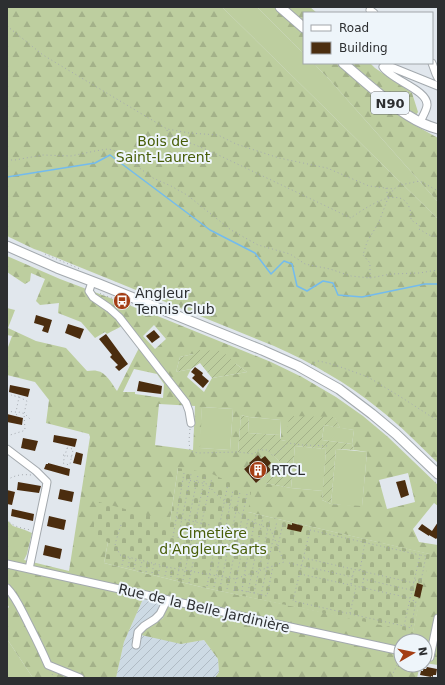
<svg xmlns="http://www.w3.org/2000/svg" width="445" height="685" font-family="'DejaVu Sans',sans-serif">
	<style>
		.industrial { fill: url(#industrial-furrows) }
		.grass { fill: #bdce9f }
		.forest { fill: url(#forest-firs); fill-rule: evenodd }
		.cemetery { fill: url(#cemetery-stones) }
		.garden { fill: url(#garden-furrows) }
		.lines { fill: none; stroke-linecap: round; stroke-linejoin: round }
		.stream { stroke: #73bbee; stroke-width: 1.5 }
		.building { fill: #4b2d0f }
		.minor-casing { stroke: #a3a9ae; stroke-width: 9 }
		.major-casing { stroke: #a3a9ae; stroke-width: 11 }
		.path { stroke: #a5aaaf; stroke-width: 1; stroke-dasharray: 1 3; stroke-linecap: butt }
		.minor { stroke: #fff; stroke-width: 7 }
		.major { stroke: #fff; stroke-width: 9 }
		.labels { text-anchor: middle; dominant-baseline: central; stroke-width: 4; stroke-linejoin: round; paint-order: stroke }
		.shield { fill: #eef5fa; stroke: #676a6d; stroke-width: 1 }
		.shield-label { font-size: 13px; font-weight: bold; fill: #2d2f31 }
		.park-label { font-size: 14px; fill: #485e08; stroke: #eef5fa }
		.poi-label { font-size: 14px; fill: #2d2f31; stroke: #eef5fa; text-anchor: start }
		.street-label { font-size: 14px; fill: #2d2f31; stroke: #eef5fa }
	</style>
	<defs>
		<pattern id="industrial-furrows" width="10" height="10" patternUnits="userSpaceOnUse"><rect width="10" height="10" fill="#cddae4"/><path d="M-1 1l2-2M0 10L10 0M9 11l2-2" fill="none" stroke="#b0bbc4"/></pattern>
		<pattern id="forest-firs" width="22" height="20" patternUnits="userSpaceOnUse"><rect width="22" height="20" fill="#bdce9f"/><path d="M5 1l3.5 6h-7zM16 11l3.5 6h-7z" fill="#a3b189"/></pattern>
		<pattern id="cemetery-stones" width="16" height="16" patternUnits="userSpaceOnUse"><rect width="16" height="16" fill="#bdce9f"/><path d="M2 7V4a2 2 0 0 1 4 0v3zM10 15v-3a2 2 0 0 1 4 0v3z" fill="#a3b189"/></pattern>
		<pattern id="garden-furrows" width="10" height="10" patternUnits="userSpaceOnUse"><rect width="10" height="10" fill="#bdce9f"/><path d="M-1 1l2-2M0 10L10 0M9 11l2-2" fill="none" stroke="#a3b189"/></pattern>
	</defs>
	<rect width="100%" height="100%" fill="#e1e7ed"/>
	<path class="industrial" d="M 143,599 L 159,602 L 166,607 L 163,618 L 143,631 L 181,644 L 204,640 L 218,659 L 219,672 L 215,678 L 116,678 L 124,642 Z"/>
	<path class="grass" d="M 222,7 L 257,7 L 304,54 L 304,63 L 313,63 L 328,78 L 438,202 L 438,219 Z
		M 202,407 L 233,409 L 230,450 L 199,448 Z
		M 249,417 L 281,420 L 280,435 L 248,433 Z
		M 324,425 L 354,430 L 352,444 L 322,440 Z
		M 295,446 L 326,449 L 323,491 L 291,488 Z
		M 336,449 L 367,452 L 362,507 L 331,504 Z
		M 7,639 L 33,678 L 7,678 Z"/>
	<path class="forest" d="M 7,7 L 222,7 L 438,219 L 438,463 C 419,445 400,425 379,409 C 347,383 312,363 274,346 L 40,251 L 34,249 L 7,236 Z
		M 257,7 L 310,7 L 317,13 L 304,13 L 304,54 Z
		M 313,63 L 370,63 L 375,68 L 412,93 L 418,112 L 411,123 L 438,138 L 438,202 L 328,78 Z
		M 7,256 L 60,279 L 155,315 L 271,362 L 302,377 L 336,397 L 363,416 L 388,437 L 438,485 L 438,506 L 434,503 L 413,529 L 419,542 L 438,545 L 438,665 L 425,663 L 425,641 L 401,641 L 401,665 L 420,665 L 417,678 L 215,678 L 219,672 L 218,659 L 204,640 L 181,644 L 141,635 L 143,631 L 163,618 L 166,607 L 160,606 L 159,602 L 143,599 L 124,642 L 116,678 L 33,678 L 7,639 L 7,609 L 9,607 L 7,604 L 7,520 L 13,526 L 25,530 L 32,533 L 27,554 L 24,560 L 69,571 L 90,437 L 89,434 L 46,423 L 49,400 L 35,382 L 7,375 L 7,350 L 12,336 L 7,335 L 7,308 L 15,310 L 8,328 L 36,341 L 66,348 L 87,371 C 90,371 94,370 97,371 C 106,372 112,384 117,391 L 140,346 L 123,325 C 118,329 113,330 107,334 L 105,332 L 95,338 L 81,322 L 58,313 L 59,303 L 40,305 L 36,301 L 45,279 L 31,273 L 30,281 L 25,284 L 7,272 ZM 154,325 L 166,339 L 155,349 L 143,336 ZM 193,354 L 236,364 L 247,372 L 212,378 L 204,392 L 187,377 L 191,369 L 176,372 L 180,357 ZM 134,369 L 157,374 L 164,384 L 163,398 L 135,394 L 135,392 L 123,392 ZM 159,404 L 195,406 L 193,450 L 155,445 ZM 202,407 L 233,409 L 230,450 L 200,448 ZM 241,415 L 249,417 L 281,420 L 281,440 L 286,441 L 335,418 L 340,428 L 354,430 L 352,444 L 354,450 L 367,452 L 362,506 L 331,504 L 322,500 L 323,491 L 291,488 L 265,483 L 278,471 L 279,461 L 268,450 L 258,450 L 238,452 ZM 258,455 L 261,459 L 263,458 L 271,470 L 256,483 L 244,469 L 250,464 L 250,462 ZM 178,468 L 248,512 L 429,554 L 413,631 L 201,587 L 104,563 L 108,542 L 170,521 ZM 408,473 L 415,502 L 387,509 L 379,480 Z"/>
	<path class="cemetery" d="M 178,468 L 210,473 L 251,492 L 248,512 L 430,554 L 413,632 L 201,587 L 104,563 L 108,542 L 91,537 L 99,502 L 170,521 Z"/>
	<path class="garden" d="M 197,350 L 222,351 L 236,364 L 247,372 L 212,378 L 200,363 L 191,369 L 176,372 L 180,357 L 193,354 Z
		M 241,415 L 249,417 L 248,433 L 280,435 L 281,440 L 286,441 L 289,416 L 335,417 L 340,428 L 324,425 L 322,440 L 352,444 L 354,450 L 336,449 L 331,504 L 322,500 L 326,449 L 295,446 L 291,488 L 264,483 L 278,471 L 279,461 L 267,450 L 258,450 L 254,454 L 238,452 Z"/>
	<g class="lines">
		<path class="stream" d="M 7,177 L 95,163 L 110,155 L 210,230 L 255,253 L 271,274 L 284,261 L 292,264 L 297,286 L 307,291 L 323,281 L 333,283 L 338,295 L 362,297 L 425,284 L 438,284"/>
	</g>
	<path class="building" d="M 36,315 L 52,320 L 48,333 L 42,331 L 44,326 L 34,323 Z
		M 68,324 L 84,329 L 80,339 L 65,333 Z
		M 154,330 L 160,337 L 152,343 L 146,336 Z
		M 106,334 L 128,364 L 119,371 L 115,367 L 118,365 L 110,357 L 112,355 L 99,339 Z
		M 195,367 L 203,373 L 202,375 L 209,381 L 203,388 L 192,378 L 195,375 L 191,372 Z
		M 139,381 L 162,386 L 161,394 L 137,391 Z
		M 10,385 L 30,389 L 28,397 L 9,392 Z
		M 7,414 L 23,418 L 22,425 L 7,422 Z
		M 54,435 L 77,439 L 75,447 L 53,442 Z
		M 23,438 L 38,441 L 35,451 L 21,448 Z
		M 76,452 L 83,454 L 81,465 L 73,463 Z
		M 258,455 L 261,459 L 265,456 L 271,463 L 268,466 L 271,470 L 256,483 L 244,469 L 250,464 L 249,463 Z
		M 48,463 L 70,469 L 69,476 L 44,469 L 46,464 L 48,464 Z
		M 405,480 L 409,495 L 401,498 L 396,482 Z
		M 18,482 L 41,486 L 39,493 L 17,490 Z
		M 60,489 L 74,492 L 72,502 L 58,499 Z
		M 7,490 L 15,492 L 12,505 L 7,504 Z
		M 12,509 L 34,514 L 33,521 L 11,516 Z
		M 49,516 L 66,520 L 64,530 L 47,526 Z
		M 438,522 L 438,537 L 436,539 L 429,535 L 429,536 L 418,529 L 422,524 L 432,531 Z
		M 292,523 L 303,526 L 301,532 L 287,529 L 288,524 L 292,525 Z
		M 45,545 L 62,549 L 60,559 L 43,555 Z
		M 417,583 L 423,585 L 420,598 L 414,596 Z
		M 427,667 L 437,669 L 436,675 L 433,675 L 433,677 L 431,676 L 431,677 L 420,675 L 421,671 L 423,671 L 423,669 L 426,669 Z"/>
	<g class="lines">
		<defs>
			<path id="minor" d="M 370,10 L 374,13
				M 432,63 L 436,74 L 438,78
				M 420,122 C 422,117 427,110 427,105 C 428,90 391,80 383,67 L 386,65 L 438,86
				M 92,282 L 89,291 L 93,297 L 109,308 L 119,317 L 157,366 L 186,403 L 189,411 L 191,423
				M 7,449 L 36,471 L 47,482 L 46,488 L 29,569
				M 7,564 L 281,625 L 401,651
				M 7,588 C 15,596 20,607 25,617 C 33,633 41,648 48,665 L 80,678
				M 136,645 L 138,632 L 144,626 L 155,619 L 160,614 L 167,600
				M 430,657 L 438,618"/>
			<path id="major" d="M 280,7 L 304,28
				M 343,63 C 356,74 368,85 382,96 C 399,110 416,123 438,129
				M 7,246 L 57,268 L 99,284 L 262,350 L 298,366 L 339,389 L 372,414 L 396,434 L 438,474"/>
		</defs>
		<use href="#minor" class="minor-casing"/>
		<use href="#major" class="major-casing"/>
		<path class="path" d="M 7,26 L 43,55 L 167,129 L 189,133 L 218,135 L 236,144 L 279,158 L 327,168 L 369,186 L 394,189 L 400,185 L 420,181 L 438,191
			M 167,130 L 168,134 L 210,151 L 351,218 C 362,210 397,185 408,205 C 411,209 411,216 411,220 L 419,225 L 420,227 L 419,229 L 429,235 L 438,237
			M 7,160 L 15,160 L 43,155 L 71,156 L 95,151 L 108,149 L 113,150 L 119,152 L 126,158 L 153,178 L 171,186 L 187,195 L 231,230 L 258,245 L 290,254 L 305,264 L 330,269 L 351,276 L 370,278 L 391,274 L 419,273 L 438,270
			M 386,188 L 388,197
			M 45,254 L 80,269
			M 370,278 L 370,263 L 363,255 L 367,242 L 379,222 L 388,198 L 393,190
			M 100,293 L 101,294 L 143,310
			M 311,365 L 315,362 L 319,361 L 335,365 L 368,377 L 404,399 L 438,421
			M 7,411 L 14,412 L 16,412 L 19,397 L 11,395
			M 16,415 L 19,412 L 25,414 L 30,419
			M 190,429 L 189,441 L 190,451 L 198,453 L 238,452 L 254,454 L 258,450 L 268,450 L 273,456 L 288,443 L 303,445 L 330,446
			M 7,436 L 23,431 L 25,430 L 24,414 L 27,401 L 19,397
			M 67,448 L 73,449 L 73,450 L 70,464 L 69,465 L 63,463 Z
			M 63,455 L 72,457
			M 7,480 C 15,475 22,474 31,475
			M 435,482 L 438,484
			M 177,518 L 210,525
			M 7,519 C 12,527 22,528 31,530
			M 121,525 L 115,544 L 120,555 L 172,568 L 235,579 L 284,562 L 271,530 L 245,518 L 216,494 L 207,484 L 183,479
			M 310,530 L 420,555 L 404,626 L 293,601 Z
			M 173,537 L 184,473
			M 178,538 L 191,474
			M 278,546 L 283,523
			M 304,558 L 414,583
			M 289,563 L 353,577
			M 122,565 L 124,556
			M 128,567 L 130,558
			M 134,569 L 136,559
			M 360,570 L 365,542
			M 140,571 L 142,561
			M 146,572 L 148,563
			M 152,573 L 154,564
			M 300,574 L 410,598
			M 158,575 L 160,566
			M 165,576 L 167,567
			M 171,577 L 172,569
			M 177,579 L 198,475
			M 363,579 L 411,590
			M 183,580 L 205,477
			M 415,580 L 421,581 L 426,556 L 420,555
			M 189,583 L 197,542 L 212,478
			M 351,584 L 354,570
			M 207,586 L 228,484
			M 214,587 L 233,490
			M 362,587 L 365,572
			M 220,588 L 240,492
			M 227,589 L 247,494
			M 234,589 L 267,596 L 273,566
			M 234,591 L 248,519
			M 242,591 L 244,576 L 256,515
			M 248,592 L 263,517
			M 254,593 L 270,519
			M 261,595 L 277,521
			M 350,613 L 356,587
			M 405,626 L 411,628 L 416,601 L 410,600
			M 52,674 L 55,678
			M 387,678 L 394,672 L 399,660 L 401,658"/>
		<use href="#minor" class="minor"/>
		<use href="#major" class="major"/>
	</g>
	<defs>
		<symbol id="bus-disc" viewBox="-11 -11 22 22"><circle r="9.5" fill="#a43e14" stroke="#eef5fa"/><path d="M-5-6H5V4H4V6H2V4H-2V6H-4V4H-5ZM-3.5-4V0h7V-4ZM-3.5 1.2v1.5H-2V1.2ZM2 1.2v1.5H3.5V1.2Z" fill="#fff"/></symbol>
		<symbol id="building-disc" viewBox="-11 -11 22 22"><circle r="9.5" fill="#a43e14" stroke="#eef5fa"/><path d="M-4-6H4V6H1V3H-1V6H-4ZM-2.5-4.3h1.7v1.8h-1.7ZM.8-4.3h1.7v1.8H.8ZM-2.5-1h1.7V.8h-1.7ZM.8-1h1.7V.8H.8Z" fill="#fff"/></symbol>
	</defs>
	<g fill-rule="evenodd">
		<use href="#bus-disc" x="112" y="291" width="20" height="20"/>
		<use href="#building-disc" x="248" y="460" width="20" height="20"/>
	</g>
	<g class="labels">
		<rect class="shield" x="371" y="92" width="38" height="22" rx="3"/>
		<g class="shield-label">
			<text x="390" y="103">N90</text>
		</g>
		<g class="park-label">
			<text x="163" y="141">Bois de<tspan x="163" dy="16">Saint-Laurent</tspan></text>
			<text x="213" y="533">Cimetière<tspan x="213" dy="16">d'Angleur-Sarts</tspan></text>
		</g>
		<g class="poi-label">
			<text x="135" y="293">Angleur<tspan x="135" dy="16">Tennis Club</tspan></text>
			<text x="271" y="470">RTCL</text>
		</g>
		<g class="street-label">
			<text transform="translate(204 608) rotate(13)">Rue de la Belle Jardinière</text>
		</g>
	</g>
	<rect width="445" height="685" fill="none" stroke="#2d2f31" stroke-width="16"/>
	<rect x="303" y="12" width="130" height="52" fill="#eef5fa" stroke="#a1a6aa"/>
	<rect x="311" y="25" width="20" height="6" fill="#ffffff" stroke="#a1a6aa"/>
	<text x="339" y="32" font-size="12" fill="#2d2f31">Road</text>
	<rect x="311" y="42" width="20" height="12" fill="#4b2d0f" stroke="#a1a6aa"/>
	<text x="339" y="52" font-size="12" fill="#2d2f31">Building</text>
	<g transform="translate(413 653) rotate(81)"><circle r="19" fill="#eef5fa" stroke="#a1a6aa"/>
	<path d="M0-3L7 15L0 10L-7 15Z" fill="#a43e14"/>
	<text y="-6" font-size="11" font-weight="bold" text-anchor="middle" fill="#2d2f31">N</text>
	</g>
</svg>
